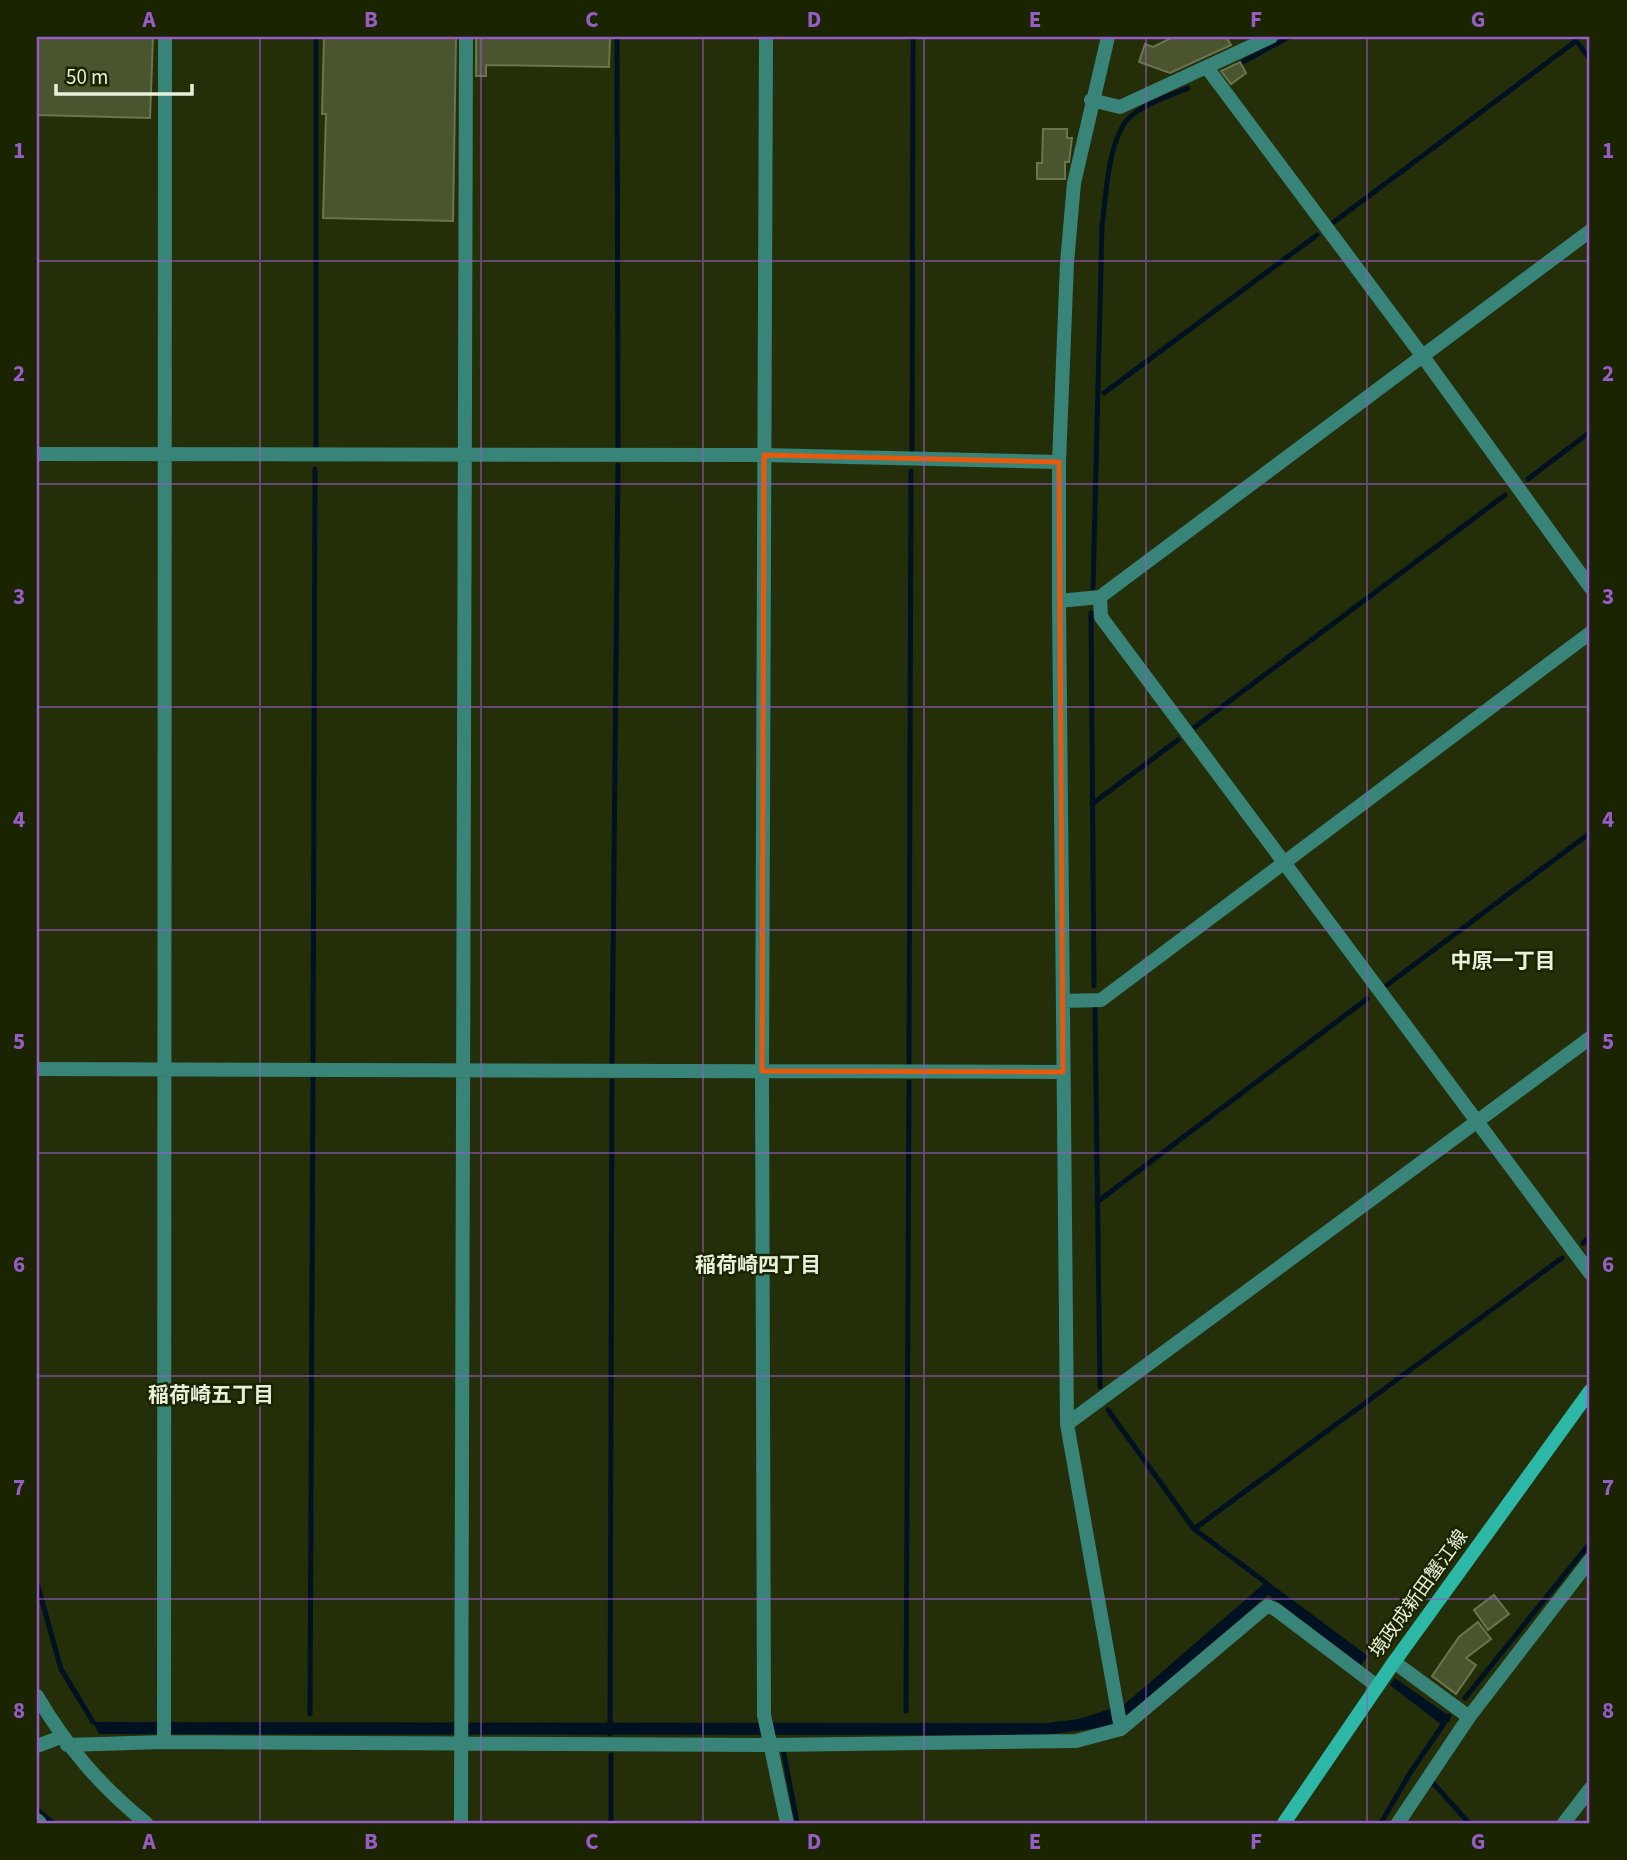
<svg xmlns="http://www.w3.org/2000/svg" width="1627" height="1860" font-family="'Source Sans 3','Noto Sans JP',sans-serif">
	<style>
		.water { fill: #001121 }
		.lines { fill: none; stroke-linecap: round; stroke-linejoin: round }
		.stream { stroke: #001121; stroke-width: 5 }
		.building { fill: #4a5530; stroke: #68754f; stroke-width: 2 }
		.minor { stroke: #388479; stroke-width: 14 }
		.tertiary { stroke: #388479; stroke-width: 14 }
		.secondary { stroke: #2cb7a7; stroke-width: 14 }
		.marked { fill: none; stroke: #e8590c; stroke-width: 5; stroke-linejoin: round }
		.grid { fill: none; stroke: #965dc6; stroke-width: 2; stroke-opacity: 0.55 }
		.labels { text-anchor: middle; dominant-baseline: central; stroke-width: 5; stroke-linejoin: round; paint-order: stroke }
		.street-label { font-size: 19px; fill: #e8f0db; stroke: #1b2401 }
		.neighbourhood-label { font-size: 21px; font-weight: bold; fill: #e8f0db; stroke: #1b2401 }
		.neatline { fill: none; stroke: #965dc6; stroke-width: 2.5 }
		.grid-label { font-size: 23px; text-anchor: middle; font-weight: bold; fill: #965dc6 }
	</style>
	<rect width="100%" height="100%" fill="#242e09"/>
	<path class="water" d="M 1267,1581 L 1368,1656 L 1361,1665 L 1268,1595 L 1126,1717 L 1105,1727 L 1045,1735 L 99,1734 L 93,1722 L 1047,1723 L 1079,1719 L 1125,1704 Z
		M 1395,1678 L 1449,1716 L 1450,1721 L 1442,1725 L 1390,1685 Z"/>
	<g class="lines">
		<path class="stream" d="M 617,37 L 618,450
			M 1573,37 L 1590,59
			M 1237,65 L 1289,37
			M 1334,222 L 1576,41
			M 1104,393 L 1317,235
			M 316,446 L 316,37
			M 912,452 L 913,37
			M 1528,479 L 1590,432
			M 1093,588 L 1102,226 C 1106,197 1108,137 1130,117 C 1146,103 1170,96 1188,88
			M 1091,613 L 1094,986
			M 1195,727 L 1505,495
			M 1092,804 L 1178,740
			M 1387,985 L 1590,833
			M 1095,1009 L 1100,1387
			M 313,1061 L 315,469
			M 612,1062 L 618,465
			M 909,1063 L 911,471
			M 1097,1202 L 1367,999
			M 1583,1243 L 1590,1237
			M 1108,1410 L 1194,1529 L 1265,1582
			M 1194,1529 L 1562,1258
			M 37,1583 L 61,1669 L 93,1722
			M 1465,1698 L 1590,1543
			M 906,1711 L 909,1082
			M 310,1714 L 313,1076
			M 610,1734 L 612,1081
			M 783,1749 L 797,1823
			M 611,1755 L 611,1823
			M 1433,1783 L 1469,1823
			M 37,1810 L 53,1823
			M 1381,1823 L 1410,1773 L 1449,1716"/>
	</g>
	<path class="building" d="M 37,37 L 153,37 L 150,118 L 37,115 Z
		M 324,37 L 456,37 L 453,221 L 323,218 L 326,114 L 322,114 Z
		M 476,37 L 610,37 L 609,67 L 486,65 L 486,76 L 476,76 Z
		M 1173,37 L 1226,37 L 1231,45 L 1170,73 L 1139,62 L 1145,44 L 1153,47 Z
		M 1240,62 L 1246,73 L 1231,84 L 1221,71 Z
		M 1043,129 L 1067,129 L 1067,138 L 1072,138 L 1069,162 L 1065,162 L 1065,179 L 1037,179 L 1037,163 L 1042,163 Z
		M 1494,1595 L 1509,1614 L 1488,1630 L 1474,1610 Z
		M 1478,1622 L 1491,1639 L 1466,1658 L 1476,1665 L 1456,1694 L 1432,1676 L 1459,1637 Z"/>
	<g class="lines">
		<path class="minor" d="M 766,37 L 762,1071 L 764,1715 L 787,1823
			M 1108,37 L 1074,183 L 1067,263 L 1059,462 L 1059,601 L 1067,1424 L 1121,1729
			M 1208,69 L 1424,358 L 1590,587
			M 1091,100 L 1120,107 L 1271,37
			M 37,454 L 764,455 L 1059,462
			M 1100,597 L 1101,617 L 1590,1273
			M 1059,601 L 1100,597 L 1590,231
			M 1063,1001 L 1101,1000 L 1590,633
			M 37,1069 L 1063,1072
			M 1067,1424 L 1590,1038
			M 1394,1662 L 1469,1717
			M 164,1742 L 165,37
			M 67,1745 L 164,1742 L 771,1745 L 1076,1741 L 1121,1729 L 1267,1606 L 1275,1609 L 1377,1686
			M 37,1746 L 61,1737
			M 37,1820 L 40,1823
			M 461,1823 L 466,37
			M 1398,1823 L 1469,1717 L 1590,1560
			M 1564,1823 L 1590,1789"/>
		<path class="tertiary" d="M 37,1696 C 67,1747 100,1786 146,1823"/>
		<path class="secondary" d="M 1284,1823 L 1394,1662 L 1590,1391"/>
	</g>
	<path class="marked" d="M 764,455 L 1059,462 L 1063,1072 L 762,1071 Z"/>
	<path class="grid" d="M 260,37 L 260,1823M 481,37 L 481,1823M 703,37 L 703,1823M 924,37 L 924,1823M 1146,37 L 1146,1823M 1367,37 L 1367,1823M 37,261 L 1590,261M 37,484 L 1590,484M 37,707 L 1590,707M 37,930 L 1590,930M 37,1153 L 1590,1153M 37,1376 L 1590,1376M 37,1599 L 1590,1599"/>
	<g class="labels">
		<g class="street-label">
			<text transform="translate(1419 1594) rotate(-54)">境政成新田蟹江線</text>
		</g>
		<g class="neighbourhood-label">
			<text x="1503" y="961">中原一丁目</text>
			<text x="758" y="1265">稲荷崎四丁目</text>
			<text x="211" y="1395">稲荷崎五丁目</text>
		</g>
	</g>
	<rect width="1627" height="1860" fill="none" stroke="#1b2401" stroke-width="77"/>
	<path d="M56 84v10h136v-10" fill="none" stroke="#e8f0db" stroke-width="3.5"/>
	<text x="66" y="84" font-size="21" fill="#e8f0db" stroke="#1b2401" stroke-width="5" paint-order="stroke">50 m</text>
	<rect x="38" y="38" width="1550" height="1784" class="neatline"/>
	<g class="grid-label">
		<text x="149" y="27">A</text>
		<text x="371" y="27">B</text>
		<text x="592" y="27">C</text>
		<text x="814" y="27">D</text>
		<text x="1035" y="27">E</text>
		<text x="1256" y="27">F</text>
		<text x="1478" y="27">G</text>
		<text x="19" y="158">1</text>
		<text x="1608" y="158">1</text>
		<text x="19" y="381">2</text>
		<text x="1608" y="381">2</text>
		<text x="19" y="604">3</text>
		<text x="1608" y="604">3</text>
		<text x="19" y="827">4</text>
		<text x="1608" y="827">4</text>
		<text x="19" y="1049">5</text>
		<text x="1608" y="1049">5</text>
		<text x="19" y="1272">6</text>
		<text x="1608" y="1272">6</text>
		<text x="19" y="1495">7</text>
		<text x="1608" y="1495">7</text>
		<text x="19" y="1718">8</text>
		<text x="1608" y="1718">8</text>
		<text x="149" y="1849">A</text>
		<text x="371" y="1849">B</text>
		<text x="592" y="1849">C</text>
		<text x="814" y="1849">D</text>
		<text x="1035" y="1849">E</text>
		<text x="1256" y="1849">F</text>
		<text x="1478" y="1849">G</text>
	</g>
</svg>
